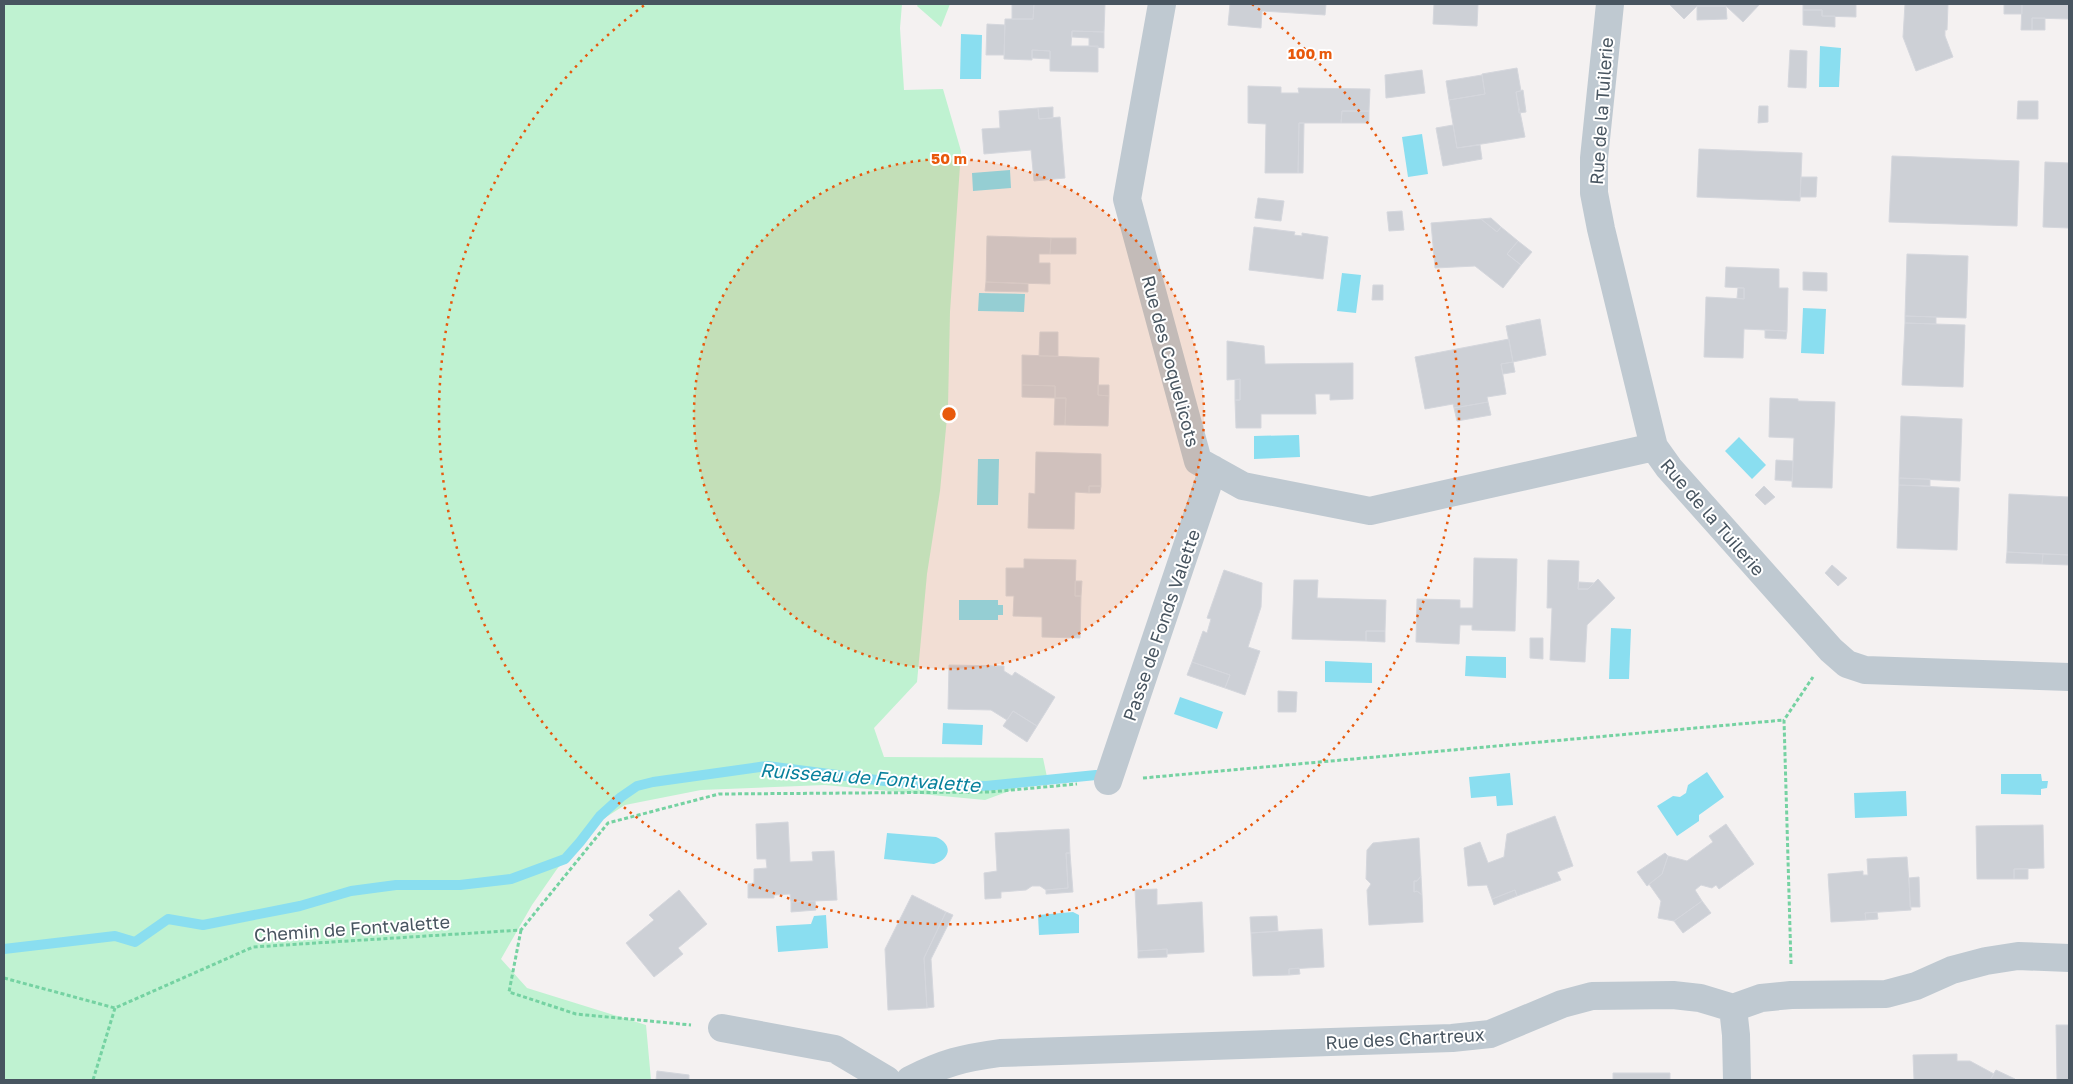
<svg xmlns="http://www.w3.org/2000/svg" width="2073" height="1084" font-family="'Golos Text',sans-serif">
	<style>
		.green { fill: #bff2d1 }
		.water { fill: #8adef0 }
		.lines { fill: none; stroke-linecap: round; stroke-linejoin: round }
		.stream { stroke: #8adef0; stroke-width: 10 }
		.building { fill: #cdd0d6; stroke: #d5d7dd }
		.path { stroke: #75d2a2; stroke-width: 3; stroke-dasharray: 4 2.5; stroke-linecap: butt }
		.minor { stroke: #bfc9d1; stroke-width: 28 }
		.ring { fill: none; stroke: #e8590c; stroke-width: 2.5; stroke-dasharray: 2.5 5 }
		.labels { text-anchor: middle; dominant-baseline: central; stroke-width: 4; stroke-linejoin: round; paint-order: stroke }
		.street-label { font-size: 18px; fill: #485560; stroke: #fff }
		.water-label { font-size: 19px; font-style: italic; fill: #08809c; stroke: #fff }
		.centre { fill: #e8590c; stroke: #fff; stroke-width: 2.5 }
		.ring-label { font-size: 15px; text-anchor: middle; font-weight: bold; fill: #e8590c; stroke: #fff; stroke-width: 4; stroke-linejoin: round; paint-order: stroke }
	</style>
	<rect width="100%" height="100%" fill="#f4f1f1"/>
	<path class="green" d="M 4,4 L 902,4 L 900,28 L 904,90 L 943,89 L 961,151 L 950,312 L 948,407 L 940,491 L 927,574 L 917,682 L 874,728 L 884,757 L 1043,758 L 1047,777 L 985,800 L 825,785 L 701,790 L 625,805 L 603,819 L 557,869 L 532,905 L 501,959 L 527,988 L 646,1025 L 651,1080 L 4,1080 Z
		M 918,4 L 950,4 L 941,27 L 917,6 Z"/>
	<path class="water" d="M 961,34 L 982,35 L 981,79 L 960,79 Z
		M 1820,46 L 1841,48 L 1839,87 L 1819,87 Z
		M 1422,134 L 1428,174 L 1408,177 L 1402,137 Z
		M 1010,170 L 1011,188 L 973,191 L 972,173 Z
		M 1342,273 L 1361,275 L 1356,313 L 1337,311 Z
		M 979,293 L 1025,294 L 1024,312 L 978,311 Z
		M 1803,308 L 1826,309 L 1824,354 L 1801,353 Z
		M 1299,435 L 1300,457 L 1254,459 L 1254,436 Z
		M 1739,437 L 1766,465 L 1752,479 L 1725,451 Z
		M 978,459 L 999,459 L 998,505 L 977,505 Z
		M 959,600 L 998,600 L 998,605 L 1003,605 L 1003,615 L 998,615 L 998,620 L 959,620 Z
		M 1611,628 L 1631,629 L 1629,679 L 1609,679 Z
		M 1466,656 L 1506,657 L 1506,678 L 1465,676 Z
		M 1325,661 L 1372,663 L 1372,683 L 1325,682 Z
		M 1180,697 L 1223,712 L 1217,729 L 1174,714 Z
		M 943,723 L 983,725 L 982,745 L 942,744 Z
		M 1707,772 L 1724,797 L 1699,815 L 1699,821 L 1677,836 L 1657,806 L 1673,796 L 1680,797 L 1686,793 L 1688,785 Z
		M 1510,773 L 1513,805 L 1497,806 L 1496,796 L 1471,798 L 1469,777 Z
		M 2001,774 L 2041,774 L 2042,781 L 2048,781 L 2047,788 L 2041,789 L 2041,795 L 2001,794 Z
		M 1906,791 L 1907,816 L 1855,818 L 1854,793 Z
		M 887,833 L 936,837 C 953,844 951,859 934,864 L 884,859 Z
		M 1073,912 L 1079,915 L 1079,933 L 1039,935 L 1038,915 Z
		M 826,915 L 828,948 L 778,952 L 776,926 L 811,924 L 814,916 Z"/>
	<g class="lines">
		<path class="stream" d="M 4,949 L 115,936 L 135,942 L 168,919 L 203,925 L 300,906 L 351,891 L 396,885 L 460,885 L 511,879 L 565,859 L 580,842 L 600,816 L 621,797 L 637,786 L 653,782 L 767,766 L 900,783 L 986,786 L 1096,775"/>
	</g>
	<path class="building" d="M 1012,4 L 1034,4 L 1033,19 L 1012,19 Z
		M 1034,4 L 1105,4 L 1104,32 L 1072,31 L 1071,46 L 1098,46 L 1098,72 L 1050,71 L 1050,51 L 1032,50 L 1032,60 L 1004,59 L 1005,19 L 1033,19 Z
		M 1230,4 L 1326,4 L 1325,15 L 1262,11 L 1261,28 L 1228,25 Z
		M 1434,4 L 1478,4 L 1477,26 L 1433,24 Z
		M 1669,4 L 1760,4 L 1743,22 L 1726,6 L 1697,6 L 1684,19 Z
		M 1803,4 L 1856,4 L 1856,17 L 1822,16 L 1822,10 L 1803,10 Z
		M 1905,4 L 1948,4 L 1947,30 L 1945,30 L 1945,36 L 1953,57 L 1916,71 L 1903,37 Z
		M 2004,4 L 2022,4 L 2022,14 L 2004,14 Z
		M 2022,4 L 2069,4 L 2069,19 L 2032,18 L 2032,30 L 2021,30 Z
		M 1697,6 L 1726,6 L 1727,19 L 1697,20 Z
		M 1803,10 L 1822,10 L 1822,16 L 1835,16 L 1835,27 L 1803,25 Z
		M 2032,18 L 2045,18 L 2045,30 L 2032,30 Z
		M 987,24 L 1005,25 L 1004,55 L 986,55 Z
		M 1072,31 L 1104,32 L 1104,48 L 1089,46 L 1089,38 L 1072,37 Z
		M 1032,50 L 1050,51 L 1050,59 L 1032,58 Z
		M 1790,50 L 1807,51 L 1806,88 L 1788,87 Z
		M 1517,68 L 1521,91 L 1516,92 L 1525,137 L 1457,148 L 1449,100 L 1485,94 L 1482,74 Z
		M 1422,70 L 1425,93 L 1386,98 L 1385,75 Z
		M 1482,75 L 1485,94 L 1449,100 L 1446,81 Z
		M 1248,86 L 1281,87 L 1281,93 L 1299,93 L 1298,88 L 1370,89 L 1369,111 L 1342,111 L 1341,123 L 1299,123 L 1298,173 L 1265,173 L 1266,124 L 1248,123 Z
		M 1523,90 L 1526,112 L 1519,113 L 1516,92 Z
		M 2018,101 L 2038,101 L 2038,119 L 2017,119 Z
		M 1759,106 L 1768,106 L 1768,122 L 1758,123 Z
		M 1053,107 L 1053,118 L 1039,119 L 1038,108 Z
		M 1038,108 L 1039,119 L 1060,117 L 1065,178 L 1034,181 L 1031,150 L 984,154 L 982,129 L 1000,128 L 999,111 Z
		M 1342,111 L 1369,111 L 1369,123 L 1341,123 Z
		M 1299,123 L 1304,123 L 1303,173 L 1298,173 Z
		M 1453,125 L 1457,148 L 1480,145 L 1482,159 L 1443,166 L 1436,128 Z
		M 1699,149 L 1802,153 L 1800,201 L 1697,197 Z
		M 1892,156 L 2019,161 L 2017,226 L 1889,222 Z
		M 2045,162 L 2069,163 L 2069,228 L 2043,227 Z
		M 1801,177 L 1817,177 L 1816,197 L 1800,197 Z
		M 1258,198 L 1284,201 L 1281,221 L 1255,218 Z
		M 1402,211 L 1404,230 L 1389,231 L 1387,212 Z
		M 1491,218 L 1501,227 L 1497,232 L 1481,219 Z
		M 1481,219 L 1497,232 L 1501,227 L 1518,241 L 1507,254 L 1521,265 L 1503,288 L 1475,266 L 1435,268 L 1431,223 Z
		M 1254,227 L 1295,232 L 1294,235 L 1302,236 L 1302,233 L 1328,237 L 1323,279 L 1249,270 Z
		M 987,236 L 1051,238 L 1050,254 L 1039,254 L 1039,263 L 1050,263 L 1050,284 L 986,282 Z
		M 1051,238 L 1076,238 L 1076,254 L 1050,254 Z
		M 1518,241 L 1532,252 L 1521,265 L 1507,254 Z
		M 1907,254 L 1968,256 L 1966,318 L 1905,316 Z
		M 1726,267 L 1779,269 L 1779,288 L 1788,288 L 1787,331 L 1744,329 L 1743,358 L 1704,357 L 1706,297 L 1744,299 L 1744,288 L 1725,287 Z
		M 1803,272 L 1827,273 L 1827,291 L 1803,290 Z
		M 986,282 L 1028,284 L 1028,292 L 985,291 Z
		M 1373,285 L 1383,285 L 1383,300 L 1372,300 Z
		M 1738,288 L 1744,288 L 1744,299 L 1737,298 Z
		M 1905,316 L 1936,317 L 1936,324 L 1905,323 Z
		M 1540,319 L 1546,355 L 1513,362 L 1506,326 Z
		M 1905,323 L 1965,325 L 1963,387 L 1902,385 Z
		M 1765,330 L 1787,331 L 1786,339 L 1765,338 Z
		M 1040,332 L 1058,332 L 1058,356 L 1039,356 Z
		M 1509,339 L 1513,362 L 1501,364 L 1506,394 L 1487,397 L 1488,402 L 1454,408 L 1453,404 L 1425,409 L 1415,357 Z
		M 1227,341 L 1264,346 L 1265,364 L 1353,363 L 1353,399 L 1330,400 L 1330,394 L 1315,394 L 1316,414 L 1261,414 L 1261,428 L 1236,428 L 1235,400 L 1240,400 L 1240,379 L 1227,380 Z
		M 1022,355 L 1099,358 L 1098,395 L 1109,396 L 1108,426 L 1065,425 L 1066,398 L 1055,398 L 1055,386 L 1022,385 Z
		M 1513,362 L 1515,372 L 1503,374 L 1501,364 Z
		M 1240,379 L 1240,400 L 1235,400 L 1235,380 Z
		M 1022,385 L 1055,386 L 1055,398 L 1022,397 Z
		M 1098,385 L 1109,385 L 1109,396 L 1098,395 Z
		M 1055,398 L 1066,398 L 1065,425 L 1054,425 Z
		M 1770,398 L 1798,399 L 1798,401 L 1835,402 L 1832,488 L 1792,487 L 1794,438 L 1769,437 Z
		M 1488,402 L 1491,415 L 1457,421 L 1454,408 Z
		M 1901,416 L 1962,419 L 1960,481 L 1899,478 Z
		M 1036,452 L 1101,454 L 1101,486 L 1089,486 L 1089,493 L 1075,492 L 1074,529 L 1028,528 L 1029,493 L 1035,494 Z
		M 1776,460 L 1793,461 L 1792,481 L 1775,480 Z
		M 1899,478 L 1930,479 L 1930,486 L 1899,485 Z
		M 1899,485 L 1959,488 L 1957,550 L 1897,548 Z
		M 1089,486 L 1101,486 L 1100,493 L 1089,493 Z
		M 1764,486 L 1775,497 L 1765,505 L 1755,495 Z
		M 2009,494 L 2069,497 L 2069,555 L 2007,552 Z
		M 2007,552 L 2043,554 L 2042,564 L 2006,563 Z
		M 2043,554 L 2069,555 L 2069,565 L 2042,564 Z
		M 1474,558 L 1517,559 L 1515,631 L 1472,630 L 1472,625 L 1460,625 L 1459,644 L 1416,642 L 1417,599 L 1460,600 L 1460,608 L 1473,608 Z
		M 1024,559 L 1076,560 L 1075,596 L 1081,596 L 1080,638 L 1042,637 L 1042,617 L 1013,616 L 1014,596 L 1006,596 L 1006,568 L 1024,568 Z
		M 1548,560 L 1579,561 L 1578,589 L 1588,589 L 1598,579 L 1615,598 L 1587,625 L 1585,662 L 1550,660 L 1552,608 L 1547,608 Z
		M 1832,565 L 1847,578 L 1838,586 L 1825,573 Z
		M 1224,570 L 1262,583 L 1261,607 L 1248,647 L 1260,651 L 1245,695 L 1225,688 L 1230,675 L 1192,662 L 1203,631 L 1207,633 L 1211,619 L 1207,618 Z
		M 1294,580 L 1318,580 L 1317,598 L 1386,600 L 1385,631 L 1366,631 L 1366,641 L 1292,639 Z
		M 1075,581 L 1082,581 L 1081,596 L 1075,596 Z
		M 1579,582 L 1594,583 L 1588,589 L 1578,589 Z
		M 1366,631 L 1385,631 L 1385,642 L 1366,641 Z
		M 1530,638 L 1543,638 L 1543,659 L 1530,658 Z
		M 1192,662 L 1230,675 L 1225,688 L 1187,675 Z
		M 949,665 L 1004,666 L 1004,671 L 1012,676 L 1015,672 L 1055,697 L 1037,726 L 1013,711 L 1007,720 L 991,710 L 948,709 Z
		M 1278,691 L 1297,692 L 1296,712 L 1278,712 Z
		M 1013,711 L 1037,726 L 1027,742 L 1003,726 Z
		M 1555,816 L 1573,866 L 1557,872 L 1561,880 L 1517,896 L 1515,890 L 1492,899 L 1487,885 L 1468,886 L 1464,848 L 1480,842 L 1488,863 L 1504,857 L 1507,834 Z
		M 788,822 L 790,862 L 813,861 L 812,852 L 834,851 L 837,900 L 791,902 L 790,894 L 774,895 L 774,898 L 748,898 L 748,884 L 754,883 L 754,869 L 767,868 L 766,859 L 757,859 L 756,824 Z
		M 1726,824 L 1754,864 L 1719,889 L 1716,885 L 1712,888 L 1701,885 L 1695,890 L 1702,901 L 1674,921 L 1658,918 L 1661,901 L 1649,884 L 1662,874 L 1668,856 L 1687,861 L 1713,842 L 1709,836 Z
		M 2043,825 L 2044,868 L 2014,869 L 2014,879 L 1977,879 L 1976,826 Z
		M 1069,829 L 1070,853 L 1066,853 L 1068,888 L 1046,890 L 1040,886 L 1032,886 L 1026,890 L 1001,892 L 1001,898 L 985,899 L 984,873 L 997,871 L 995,833 Z
		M 1419,838 L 1421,876 L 1417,881 L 1414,881 L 1414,892 L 1417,891 L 1422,895 L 1423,922 L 1369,925 L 1367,890 L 1371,884 L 1366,879 L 1367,850 L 1373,843 Z
		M 1066,853 L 1070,853 L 1073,892 L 1046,894 L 1046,890 L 1068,888 Z
		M 1665,853 L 1668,856 L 1662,874 L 1647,886 L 1637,872 Z
		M 1907,857 L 1911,910 L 1865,913 L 1866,920 L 1831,922 L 1828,874 L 1863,871 L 1863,875 L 1868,875 L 1867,859 Z
		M 2014,869 L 2028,869 L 2028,879 L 2014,879 Z
		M 1421,876 L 1422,895 L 1417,891 L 1414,892 L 1414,881 L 1417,881 Z
		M 1919,877 L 1920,907 L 1910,907 L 1909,878 Z
		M 1157,889 L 1157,905 L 1202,902 L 1204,952 L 1167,954 L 1167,949 L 1138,951 L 1135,890 Z
		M 679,890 L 707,924 L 678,948 L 683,954 L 654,977 L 626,943 L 654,920 L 649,915 Z
		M 1515,890 L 1517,896 L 1494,905 L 1492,899 Z
		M 912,895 L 946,912 L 924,958 L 927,1008 L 888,1010 L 885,949 Z
		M 815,901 L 816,910 L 791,912 L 791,902 Z
		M 1702,901 L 1711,913 L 1683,933 L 1674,921 Z
		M 946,912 L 953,915 L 931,959 L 934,1007 L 927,1008 L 924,958 Z
		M 1877,912 L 1878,919 L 1866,920 L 1865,913 Z
		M 1277,916 L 1278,931 L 1251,933 L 1250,917 Z
		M 1322,929 L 1324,967 L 1289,969 L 1289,975 L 1253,976 L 1251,933 Z
		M 1167,949 L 1167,957 L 1138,958 L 1138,951 Z
		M 1299,968 L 1300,974 L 1289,975 L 1289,969 Z
		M 2056,1025 L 2069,1025 L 2069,1080 L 2057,1080 Z
		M 1957,1054 L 1957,1061 L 1970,1061 L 1994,1074 L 1990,1080 L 1914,1080 L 1913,1055 Z
		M 1996,1070 L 2015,1079 L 2014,1080 L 1990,1080 Z
		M 657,1071 L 689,1075 L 689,1080 L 656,1080 Z
		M 1613,1073 L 1670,1073 L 1670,1080 L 1613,1080 Z"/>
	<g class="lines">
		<path class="path" d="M 1143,778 L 1784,720
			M 521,930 L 509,992 L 576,1014 L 691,1025
			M 1791,964 L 1784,720 L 1813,677
			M 4,978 L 115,1008 L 253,947 L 521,930 L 608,823 L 719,794 L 990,792 L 1077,784
			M 93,1080 L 115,1008"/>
		<path class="minor" d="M 1162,4 L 1127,199 L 1198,461 L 1243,486 L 1370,511 L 1654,447
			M 1610,4 L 1594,158 L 1594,193 L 1601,229 L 1654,447 L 1669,468 L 1831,650 L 1847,664 L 1865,670 L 2069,677
			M 1108,781 L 1213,469
			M 1733,1008 L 1736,1035 L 1737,1080
			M 722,1028 L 835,1049 L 887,1080
			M 910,1080 C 943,1063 963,1058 1000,1053 L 1452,1038 L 1490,1034 L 1562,1004 L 1592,996 L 1673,995 L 1700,998 L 1733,1008 L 1761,998 L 1791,995 L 1886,994 L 1916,986 L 1952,970 L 1986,961 L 2018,956 L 2069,958"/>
	</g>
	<circle cx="949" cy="414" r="255" fill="#e8590c" fill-opacity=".12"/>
	<g class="ring">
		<circle cx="949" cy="414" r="255"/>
		<path d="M1252 4A510 510 0 1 1 646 4"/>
	</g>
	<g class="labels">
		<g class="street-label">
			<text transform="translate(1601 111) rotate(-86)">Rue de la Tuilerie</text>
			<text transform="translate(1171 361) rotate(75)">Rue des Coquelicots</text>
			<text transform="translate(1713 517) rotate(49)">Rue de la Tuilerie</text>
			<text transform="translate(1161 625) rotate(-71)">Passe de Fonds Valette</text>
			<text transform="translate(352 928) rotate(-4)">Chemin de Fontvalette</text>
			<text transform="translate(1405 1038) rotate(-3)">Rue des Chartreux</text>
		</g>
		<g class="water-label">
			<text transform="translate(870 777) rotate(4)">Ruisseau de Fontvalette</text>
		</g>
	</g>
	<circle cx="949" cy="414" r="8" class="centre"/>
	<g class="ring-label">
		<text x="1310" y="59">100 m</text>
		<text x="949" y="164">50 m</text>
	</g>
	<rect width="2073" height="1084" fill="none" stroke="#485560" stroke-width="10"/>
</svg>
